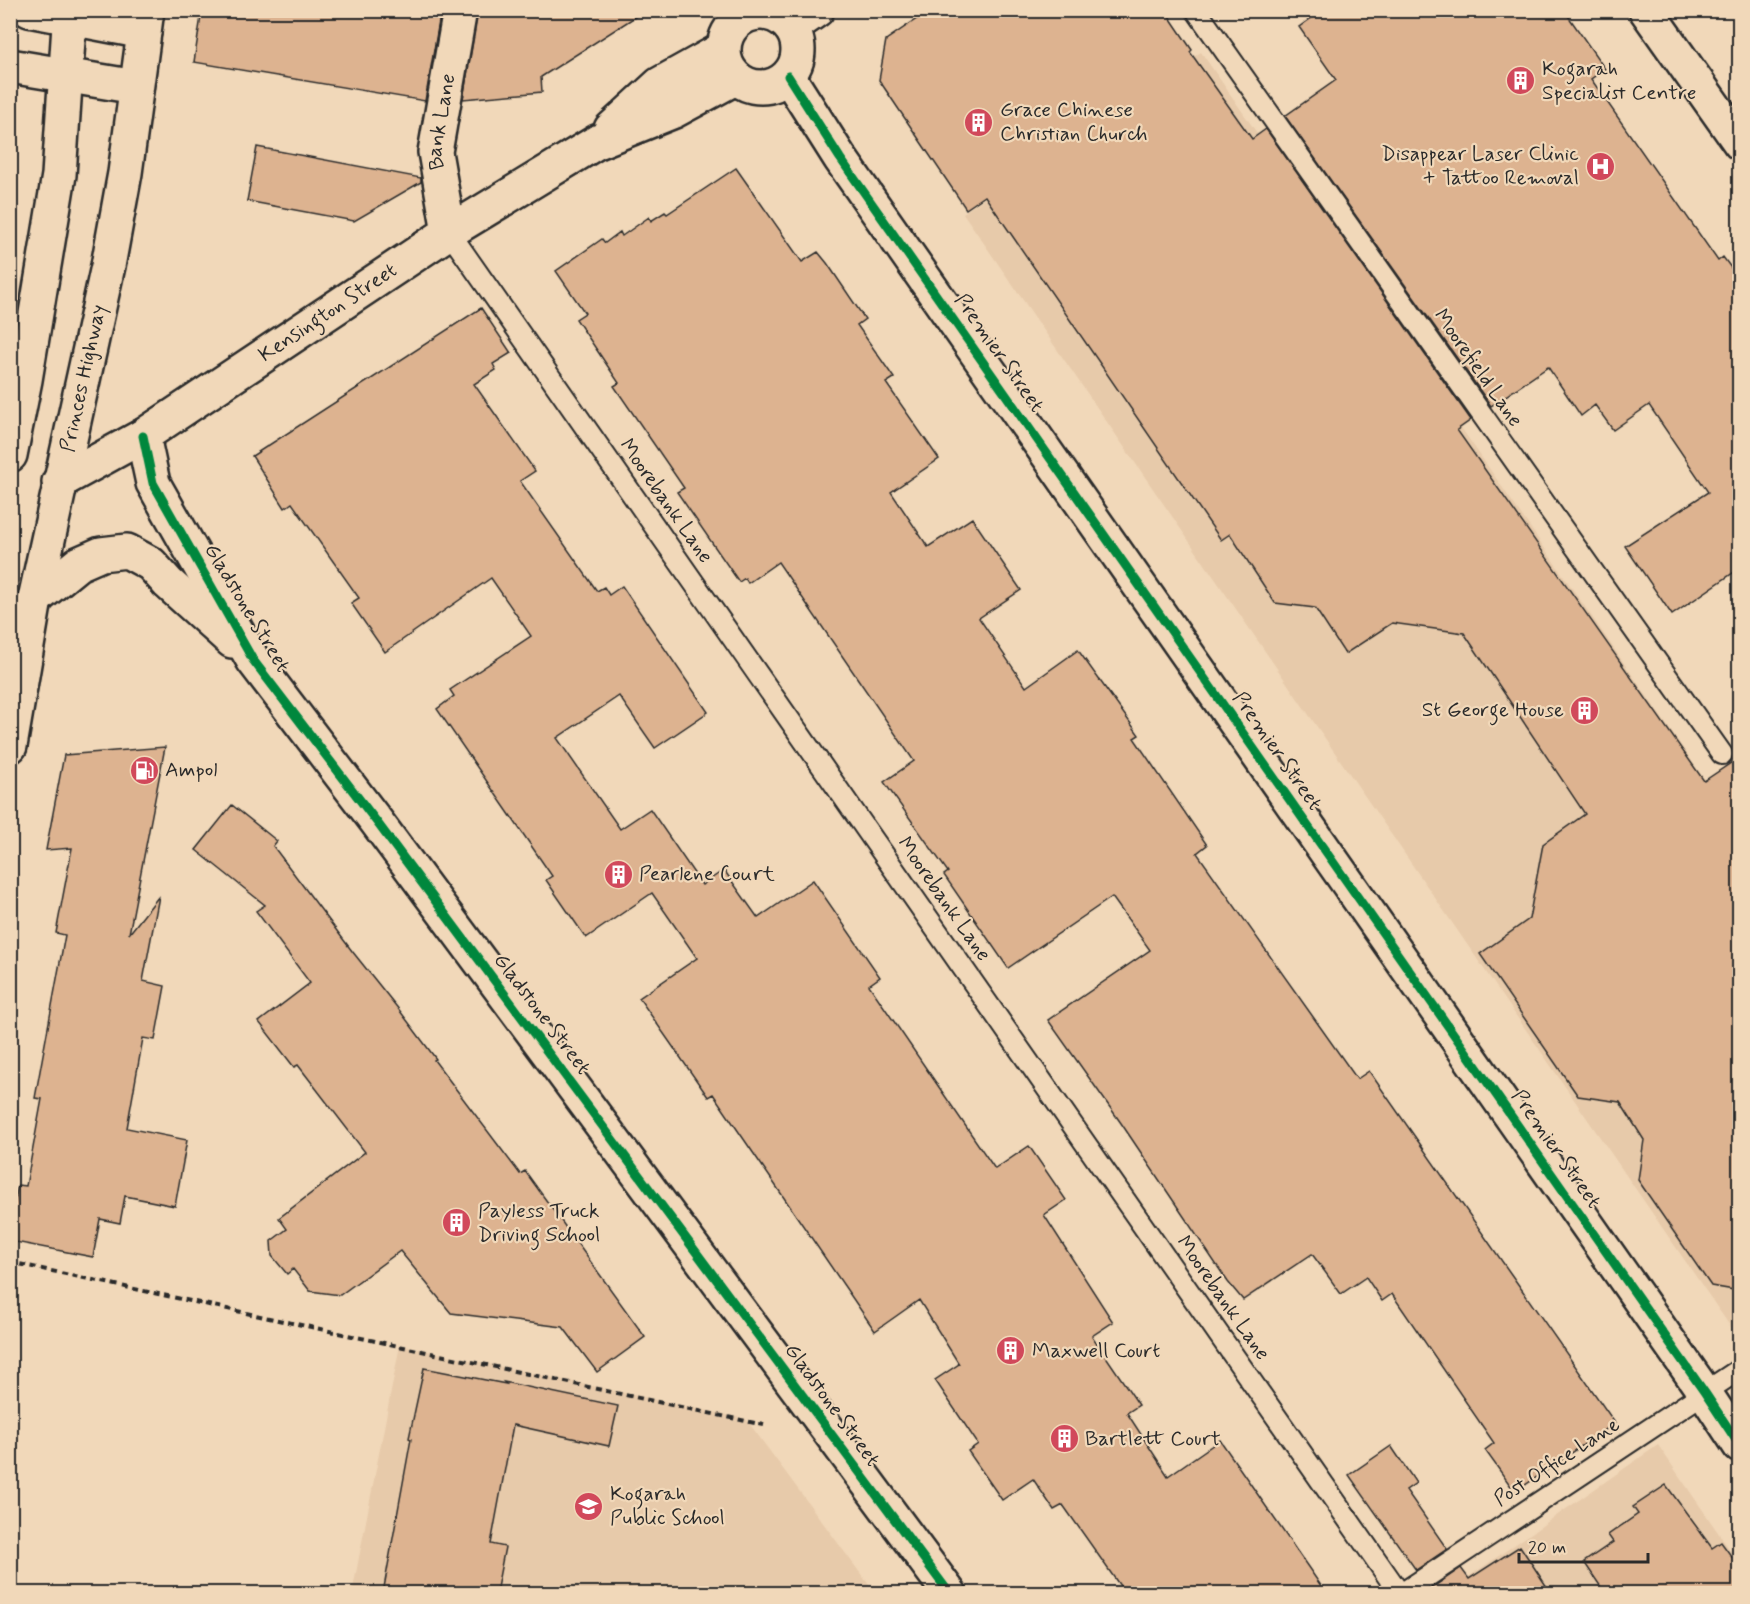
<svg xmlns="http://www.w3.org/2000/svg" width="1750" height="1604" font-family="Mynerve,sans-serif">
	<style>
		.built { fill: #e7caaa }
		.building { fill: #ddb390; stroke: #2b2b2b; stroke-width: 1.5 }
		.lines { fill: none; stroke-linecap: round; stroke-linejoin: round }
		.service-casing { stroke: #2b2b2b; stroke-width: 24 }
		.minor-casing { stroke: #2b2b2b; stroke-width: 38 }
		.trunk-casing { stroke: #2b2b2b; stroke-width: 38 }
		.path { stroke: #2b2b2b; stroke-width: 4; stroke-dasharray: 6 4.5; stroke-linecap: butt }
		.service { stroke: #f1d8b9; stroke-width: 20 }
		.minor { stroke: #f1d8b9; stroke-width: 33 }
		.trunk { stroke: #f1d8b9; stroke-width: 33 }
		.cycleway-casing { stroke: #f1d8b9; stroke-width: 13 }
		.cycleway { stroke: #00873e; stroke-width: 9 }
		.labels { text-anchor: middle; dominant-baseline: central; stroke-width: 4.5; stroke-linejoin: round; paint-order: stroke }
		.poi-label { font-size: 21px; fill: #2b2b2b; stroke: #f1d8b9; text-anchor: start }
		.street-label { font-size: 21px; fill: #2b2b2b; stroke: #f1d8b9 }
	</style>
	<rect width="100%" height="100%" fill="#f1d8b9"/>
	<filter id="ink" filterUnits="userSpaceOnUse"><feTurbulence type="fractalNoise" baseFrequency=".0167" numOctaves="2"/><feDisplacementMap in="SourceGraphic" scale="12" xChannelSelector="R" yChannelSelector="G"/><feConvolveMatrix kernelMatrix="1 2 1 2 8 2 1 2 1" color-interpolation-filters="sRGB"/></filter>
	<g filter="url(#ink)">
		<path class="built" d="M 1201,52 L 1709,786 L 1739,765 L 1739,1339 L 963,213 Z
			M 400,1345 L 746,1419 L 875,1593 L 352,1594 Z
			M 1658,1445 L 1739,1563 L 1739,1593 L 1444,1594 Z"/>
		<path class="building" d="M 202,10 L 441,10 L 425,101 L 194,62 Z
			M 478,10 L 646,10 L 541,77 L 542,92 L 463,99 Z
			M 930,10 L 1165,10 L 1192,50 L 1190,52 L 1252,139 L 1266,129 L 1471,420 L 1457,430 L 1704,781 L 1740,757 L 1740,1291 L 1711,1286 L 1638,1180 L 1644,1140 L 1620,1102 L 1578,1096 L 1480,954 L 1529,919 L 1543,844 L 1585,814 L 1464,633 L 1392,623 L 1345,654 L 1315,608 L 1275,603 L 1230,534 L 1221,540 L 985,196 L 966,209 L 879,80 L 886,40 Z
			M 1323,10 L 1564,10 L 1605,69 L 1591,79 L 1718,261 L 1723,257 L 1740,280 L 1740,568 L 1672,615 L 1625,546 L 1708,492 L 1649,405 L 1613,430 L 1595,405 L 1581,416 L 1548,367 L 1491,406 L 1285,116 L 1336,80 L 1299,27 Z
			M 257,147 L 421,178 L 421,182 L 354,221 L 247,201 Z
			M 736,168 L 802,262 L 818,252 L 827,263 L 865,319 L 857,325 L 894,378 L 886,383 L 939,459 L 891,492 L 928,547 L 972,518 L 1021,590 L 979,618 L 1026,687 L 1078,650 L 1139,735 L 1134,738 L 1207,845 L 1197,853 L 1357,1079 L 1369,1071 L 1615,1423 L 1515,1492 L 1485,1450 L 1494,1443 L 1392,1294 L 1382,1301 L 1366,1277 L 1341,1294 L 1312,1254 L 1243,1300 L 1228,1282 L 1121,1123 L 1048,1020 L 1150,950 L 1112,897 L 1008,968 L 944,875 L 948,872 L 884,782 L 914,761 L 778,562 L 748,583 L 745,578 L 739,582 L 677,492 L 684,488 L 614,386 L 619,383 L 576,319 L 585,313 L 556,271 L 602,239 L 605,243 L 620,232 L 622,236 L 649,217 L 651,221 L 665,212 L 667,214 Z
			M 481,308 L 511,353 L 493,364 L 496,370 L 474,384 L 535,471 L 520,481 L 597,591 L 604,587 L 609,595 L 622,586 L 708,712 L 655,748 L 619,696 L 557,738 L 620,829 L 650,809 L 702,885 L 724,870 L 758,918 L 813,880 L 880,977 L 869,985 L 995,1169 L 1029,1146 L 1066,1200 L 1044,1215 L 1113,1322 L 1092,1336 L 1139,1405 L 1127,1413 L 1168,1476 L 1220,1440 L 1326,1593 L 1125,1593 L 1063,1505 L 1054,1510 L 1033,1479 L 1002,1500 L 968,1451 L 978,1444 L 935,1380 L 959,1364 L 919,1300 L 875,1331 L 713,1094 L 708,1097 L 639,998 L 697,958 L 652,893 L 586,938 L 546,880 L 552,876 L 437,709 L 454,696 L 450,690 L 531,636 L 491,578 L 385,652 L 351,603 L 359,598 L 292,503 L 285,508 L 252,456 Z
			M 165,747 L 129,934 L 159,896 L 143,981 L 165,986 L 155,1040 L 143,1038 L 127,1128 L 187,1140 L 175,1206 L 125,1196 L 120,1223 L 100,1219 L 93,1257 L 10,1241 L 10,1227 L 18,1185 L 26,1186 L 42,1099 L 35,1098 L 65,935 L 56,933 L 72,848 L 46,850 L 64,755 Z
			M 232,805 L 277,841 L 273,846 L 352,951 L 400,1011 L 436,1059 L 434,1060 L 520,1174 L 525,1171 L 645,1337 L 597,1372 L 563,1327 L 451,1313 L 400,1251 L 340,1295 L 310,1291 L 293,1269 L 287,1274 L 272,1256 L 271,1241 L 287,1229 L 279,1218 L 365,1152 L 298,1065 L 294,1067 L 259,1022 L 310,983 L 256,911 L 265,905 L 196,850 Z
			M 424,1368 L 506,1384 L 504,1382 L 618,1406 L 609,1446 L 513,1425 L 491,1544 L 505,1547 L 496,1593 L 383,1593 L 411,1439 L 409,1438 Z
			M 1391,1446 L 1416,1483 L 1406,1490 L 1447,1549 L 1416,1570 L 1349,1475 Z
			M 1666,1485 L 1712,1548 L 1721,1542 L 1740,1568 L 1740,1593 L 1605,1593 L 1584,1562 L 1613,1542 L 1608,1535 L 1638,1514 L 1633,1507 Z
			M 1520,1546 L 1551,1593 L 1432,1593 L 1429,1590 L 1461,1568 L 1469,1579 Z"/>
		<g class="lines">
			<defs>
				<path id="service" d="M 1196,10 L 1722,754
					M 449,232 L 1400,1594
					M 1401,1594 L 1740,1369"/>
				<g id="minor">
					<path d="M 1646,10 L 1740,143"/>
					<circle cx="761" cy="50" r="37"/>
					<path d="M 791,28 L 817,10"/>
					<path d="M 788,76 L 840,158 L 1705,1393 L 1740,1446"/>
					<path d="M 611,129 L 660,84 L 723,49"/>
					<path id="s1" d="M 449,232 L 435,152 L 460,10"/>
					<path d="M 143,436 L 153,483 L 253,660 L 376,821 L 950,1594"/>
					<path id="s2" d="M 59,482 L 143,436 L 449,232 L 597,142 L 674,111 L 735,78"/>
					<path d="M 35,599 L 78,564 L 101,554 L 127,551 L 151,564 L 168,583 L 232,641"/>
				</g>
				<g id="trunk">
					<path d="M 29,10 L 144,32"/>
					<path d="M 10,66 L 136,87"/>
					<path d="M 10,455 L 25,380 L 59,175 L 70,10"/>
					<path id="s3" d="M 10,746 L 35,599 L 108,266 L 125,173 L 147,10"/>
				</g>
			</defs>
			<use href="#service" class="service-casing"/>
			<use href="#minor" class="minor-casing"/>
			<use href="#trunk" class="trunk-casing"/>
			<path class="path" d="M 10,1262 L 764,1425"/>
			<use href="#service" class="service"/>
			<use href="#minor" class="minor"/>
			<use href="#trunk" class="trunk"/>
			<defs>
				<path id="cycleway" d="M 788,76 L 840,158 L 1705,1393 L 1740,1446
					M 143,436 L 153,483 L 253,660 L 376,821 L 950,1594"/>
			</defs>
			<use href="#cycleway" class="cycleway-casing"/>
			<use href="#cycleway" class="cycleway"/>
		</g>
	</g>
	<defs>
		<symbol id="building-disc" viewBox="-11 -11 22 22"><circle r="9.5" fill="#d1495b" stroke="#f1d8b9"/><path d="M-4-6H4V6H1V3H-1V6H-4ZM-2.5-4.3h1.7v1.8h-1.7ZM.8-4.3h1.7v1.8H.8ZM-2.5-1h1.7V.8h-1.7ZM.8-1h1.7V.8H.8Z" fill="#fff"/></symbol>
		<symbol id="hospital-disc" viewBox="-11 -11 22 22"><circle r="9.5" fill="#d1495b" stroke="#f1d8b9"/><path d="M-5-5h3v3.5h4V-5h3V5h-3V1.5h-4V5h-3Z" fill="#fff"/></symbol>
		<symbol id="fuel-disc" viewBox="-11 -11 22 22"><circle r="9.5" fill="#d1495b" stroke="#f1d8b9"/><path d="M-5.5-6h7V0h2V4h1.3V-2.5L3-4.5l.8-.8L6-3V5H2.5V1h-1V6h-7ZM-4.2-4.7v3.2H.2V-4.7Z" fill="#fff"/></symbol>
		<symbol id="school-disc" viewBox="-11 -11 22 22"><circle r="9.5" fill="#d1495b" stroke="#f1d8b9"/><path d="M0-5L7-2L0 1L-7-2ZM-4 1L0 2.5L4 1V4Q0 6-4 4Z" fill="#fff"/></symbol>
	</defs>
	<g fill-rule="evenodd">
		<use href="#building-disc" x="1504" y="64" width="33" height="33"/>
		<use href="#building-disc" x="962" y="106" width="33" height="33"/>
		<use href="#hospital-disc" x="1584" y="150" width="33" height="33"/>
		<use href="#building-disc" x="1568" y="694" width="33" height="33"/>
		<use href="#fuel-disc" x="128" y="754" width="33" height="33"/>
		<use href="#building-disc" x="602" y="858" width="33" height="33"/>
		<use href="#building-disc" x="440" y="1206" width="33" height="33"/>
		<use href="#building-disc" x="994" y="1334" width="33" height="33"/>
		<use href="#building-disc" x="1048" y="1422" width="33" height="33"/>
		<use href="#school-disc" x="572" y="1490" width="33" height="33"/>
	</g>
	<g class="labels">
		<g class="poi-label">
			<text x="1542" y="69">Kogarah<tspan x="1542" dy="24">Specialist Centre</tspan></text>
			<text x="1000" y="110">Grace Chinese<tspan x="1000" dy="24">Christian Church</tspan></text>
			<text x="1579" y="154" text-anchor="end">Disappear Laser Clinic<tspan x="1579" dy="24">+ Tattoo Removal</tspan></text>
			<text x="1564" y="710" text-anchor="end">St George House</text>
			<text x="165" y="770">Ampol</text>
			<text x="639" y="874">Pearlene Court</text>
			<text x="478" y="1211">Payless Truck<tspan x="478" dy="24">Driving School</tspan></text>
			<text x="1032" y="1351">Maxwell Court</text>
			<text x="1085" y="1439">Bartlett Court</text>
			<text x="610" y="1494">Kogarah<tspan x="610" dy="24">Public School</tspan></text>
		</g>
		<g class="street-label">
			<text stroke="none"><textPath href="#s1" startOffset="112">Bank Lane</textPath></text>
			<text stroke="none"><textPath href="#s2" startOffset="318">Kensington Street</textPath></text>
			<text transform="translate(999 353) rotate(55)">Premier Street</text>
			<text transform="translate(1478 368) rotate(55)">Moorefield Lane</text>
			<text stroke="none"><textPath href="#s3" startOffset="375">Princes Highway</textPath></text>
			<text transform="translate(666 501) rotate(55)">Moorebank Lane</text>
			<text transform="translate(247 608) rotate(59)">Gladstone Street</text>
			<text transform="translate(1277 751) rotate(55)">Premier Street</text>
			<text transform="translate(944 899) rotate(55)">Moorebank Lane</text>
			<text transform="translate(542 1014) rotate(53)">Gladstone Street</text>
			<text transform="translate(1556 1149) rotate(55)">Premier Street</text>
			<text transform="translate(1223 1298) rotate(55)">Moorebank Lane</text>
			<text transform="translate(832 1405) rotate(54)">Gladstone Street</text>
			<text transform="translate(1557 1462) rotate(-33)">Post Office Lane</text>
		</g>
	</g>
	<rect width="1750" height="1604" fill="none" stroke="#f1d8b9" stroke-width="36"/>
	<rect x="18" y="18" width="1714" height="1568" fill="none" stroke="#2b2b2b" stroke-width="2" filter="url(#ink)"/>
	<path d="M1519 1553v9h129v-9" fill="none" stroke="#2b2b2b" stroke-width="3"/>
	<text x="1528" y="1553" font-size="18" fill="#2b2b2b" stroke="#f1d8b9" stroke-width="4.5" paint-order="stroke">20 m</text>
</svg>
